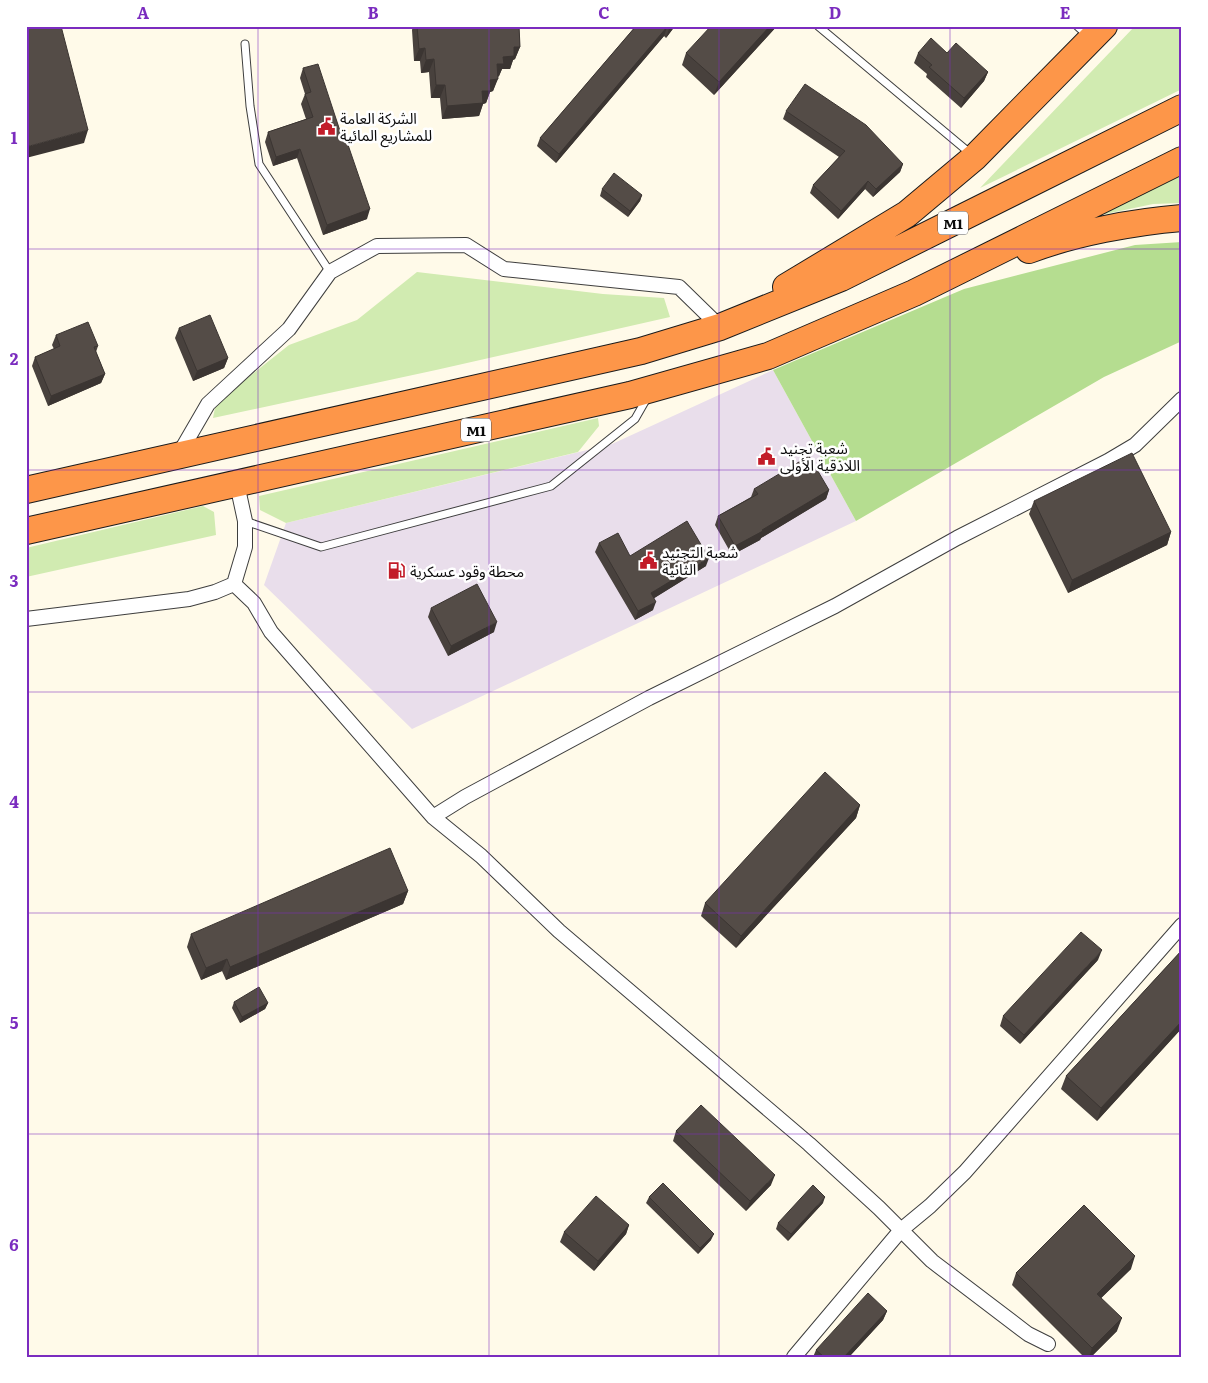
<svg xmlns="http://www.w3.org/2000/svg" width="1208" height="1383" font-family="Literata,'Noto Sans Arabic',serif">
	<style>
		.industrial { fill: #e9deeb }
		.green { fill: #d1ebb1 }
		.forest { fill: #b5dd90 }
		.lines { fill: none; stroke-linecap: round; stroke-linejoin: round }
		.lane-casing { stroke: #3e3e3e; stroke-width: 9 }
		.street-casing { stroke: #3e3e3e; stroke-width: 16 }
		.highway-casing { stroke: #1c1c1c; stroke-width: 28 }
		.lane { stroke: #fff; stroke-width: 7 }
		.street { stroke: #fff; stroke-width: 14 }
		.highway { stroke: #fd9649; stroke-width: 26 }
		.wall { fill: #48413d }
		.shaded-wall { fill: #3b3532 }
		.building { fill: #544c47; stroke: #3b3532 }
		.grid { fill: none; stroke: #7b2cbf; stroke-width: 1; stroke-opacity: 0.55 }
		.labels { text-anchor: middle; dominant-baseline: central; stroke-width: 5; stroke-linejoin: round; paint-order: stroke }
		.shield { fill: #fff; stroke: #545454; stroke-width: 1 }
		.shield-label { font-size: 14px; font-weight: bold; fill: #0b0b0b }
		.poi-label { font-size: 15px; fill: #0b0b0b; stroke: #fff; text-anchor: start }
		.neatline { fill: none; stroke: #7b2cbf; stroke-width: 2 }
		.grid-label { font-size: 16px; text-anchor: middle; font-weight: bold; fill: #7b2cbf }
	</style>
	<rect width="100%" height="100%" fill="#fffae9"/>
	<path class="industrial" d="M 773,370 L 856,521 L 412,729 L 264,585 L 286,523 L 612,444 Z"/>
	<path class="green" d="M 1135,26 L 1182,26 L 1182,89 L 980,188 Z
		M 1182,172 L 1182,203 L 1153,204 L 1082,219 Z
		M 417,272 L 603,294 L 664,298 L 670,317 L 436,370 L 213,418 L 216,403 L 289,345 L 357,320 Z
		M 598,418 L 599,426 L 578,452 L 286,523 L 260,510 L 259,496 Z
		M 203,506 L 214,512 L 216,535 L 26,577 L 26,548 Z"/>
	<path class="forest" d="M 1182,242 L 1182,341 L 1104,377 L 856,521 L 773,370 L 964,289 L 1135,245 Z"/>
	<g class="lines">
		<defs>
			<path id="lane" d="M 818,26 L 971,154
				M 1077,26 L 1088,36
				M 245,44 L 250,106 L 259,164 L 330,272
				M 245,521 L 321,547 L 551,486 L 635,419 L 647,398"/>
			<path id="street" d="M 179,454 L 208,404 L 289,329 L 330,272 L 377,246 L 466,245 L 504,269 L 679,287 L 720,327
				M 234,584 L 254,603 L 271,632 L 433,817 L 481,856 L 559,931 L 809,1144 L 879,1208 L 932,1261 L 1028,1334 L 1048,1344
				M 26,619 L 189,599 L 215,592 L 234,584 L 245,547 L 245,521 L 237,484
				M 433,817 L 465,797 L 649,698 L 835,606 L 957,538 L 1108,461 L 1135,445 L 1182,399
				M 794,1357 L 901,1230 L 930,1206 L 965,1172 L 1182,925"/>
			<path id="highway" d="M 1029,250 C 1074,233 1133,222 1182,218
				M 786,287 L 907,214 L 975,157 L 1104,26
				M 26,490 L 641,351 L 720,327 L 841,278 L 1182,108
				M 26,531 L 630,395 L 768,356 L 914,293 L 1182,160"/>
		</defs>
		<use href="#lane" class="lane-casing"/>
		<use href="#street" class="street-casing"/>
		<use href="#highway" class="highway-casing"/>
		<use href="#lane" class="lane"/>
		<use href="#street" class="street"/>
		<use href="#highway" class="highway"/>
	</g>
	<path class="wall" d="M 413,26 L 519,26 L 520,47 L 515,59 L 513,60 L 510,69 L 502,69 L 499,76 L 498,77 L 493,91 L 490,92 L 486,103 L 483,104 L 479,116 L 442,119 L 440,98 L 431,98 L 429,72 L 421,73 L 420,61 L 414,61 L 412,30 Z
		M 636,26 L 675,26 L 666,38 L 664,36 L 556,163 L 537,146 L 540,138 Z
		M 777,26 L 714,95 L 682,65 L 686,53 Z
		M 918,53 L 988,72 L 984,81 L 961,108 L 926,77 L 927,74 L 914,63 Z
		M 303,68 L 367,219 L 323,235 L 297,158 L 273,166 L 265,142 L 268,132 L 306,119 L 301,104 L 305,94 L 300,78 Z
		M 786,111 L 903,164 L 900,172 L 873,197 L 865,189 L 838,219 L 810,193 L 813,185 L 839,157 L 783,119 Z
		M 602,189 L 642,195 L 640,201 L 628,217 L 600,196 Z
		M 179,328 L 228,358 L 224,368 L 193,381 L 175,338 Z
		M 56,335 L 98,346 L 96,352 L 105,374 L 101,383 L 48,406 L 32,366 L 35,357 L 54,349 L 52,345 Z
		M 754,489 L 829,490 L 826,499 L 761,538 L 760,540 L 732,555 L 715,525 L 718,516 L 751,497 Z
		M 1034,501 L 1171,532 L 1167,545 L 1068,593 L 1029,514 Z
		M 599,543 L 630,556 L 706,566 L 654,598 L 653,610 L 635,620 L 595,552 Z
		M 431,608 L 494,632 L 448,656 L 428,617 Z
		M 860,805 L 856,818 L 736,948 L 701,916 L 705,903 Z
		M 408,891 L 403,904 L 226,980 L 222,971 L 201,980 L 187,947 L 191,934 Z
		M 1182,950 L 1182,1028 L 1097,1121 L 1061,1089 L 1066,1076 Z
		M 1098,960 L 1020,1044 L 1000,1026 L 1003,1016 Z
		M 234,1002 L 268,1003 L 265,1009 L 240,1023 L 232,1008 Z
		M 676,1131 L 771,1185 L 746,1211 L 673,1141 Z
		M 649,1197 L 711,1240 L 698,1254 L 646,1203 Z
		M 823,1203 L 788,1241 L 776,1229 L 778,1223 Z
		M 629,1225 L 626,1234 L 594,1271 L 560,1242 L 564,1232 Z
		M 1131,1269 L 1101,1298 L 1117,1331 L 1091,1357 L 1084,1357 L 1012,1285 L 1016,1273 Z
		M 887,1311 L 883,1320 L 849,1357 L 813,1357 L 816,1350 Z"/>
	<path class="shaded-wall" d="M 672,26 L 675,26 L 666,38 L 669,29 Z
		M 770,26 L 777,26 L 714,95 L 719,82 Z
		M 667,27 L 664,36 L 556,163 L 559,154 Z
		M 514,47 L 520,47 L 515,59 L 513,60 L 510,69 L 502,69 L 499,76 L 493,77 L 497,64 L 503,57 Z
		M 425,48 L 420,61 L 414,61 L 419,49 Z
		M 434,59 L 429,72 L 421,73 L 426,60 Z
		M 988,72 L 984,81 L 961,108 L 964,98 Z
		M 498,79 L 493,91 L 490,92 L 486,103 L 483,104 L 479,116 L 442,119 L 447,106 L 482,91 L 490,80 Z
		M 436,85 L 445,85 L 440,98 L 431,98 Z
		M 88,130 L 84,143 L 26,158 L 26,147 Z
		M 300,149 L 297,158 L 273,166 L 276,157 Z
		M 903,164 L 900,172 L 873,197 L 876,189 Z
		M 868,181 L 865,189 L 838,219 L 841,211 Z
		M 642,195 L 640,201 L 628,217 L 630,211 Z
		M 370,209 L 367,219 L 323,235 L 327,225 Z
		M 228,358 L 224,368 L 193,381 L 197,371 Z
		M 105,374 L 101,383 L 48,406 L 51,396 Z
		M 829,490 L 826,499 L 761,538 L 760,540 L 732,555 L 735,546 Z
		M 1171,532 L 1167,545 L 1068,593 L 1072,580 Z
		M 709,558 L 706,566 L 648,602 L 651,593 Z
		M 656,602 L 653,610 L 635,620 L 638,611 Z
		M 497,622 L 494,632 L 448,656 L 451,646 Z
		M 860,805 L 856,818 L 736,948 L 741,936 Z
		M 408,891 L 403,904 L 226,980 L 230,967 Z
		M 1102,950 L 1098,960 L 1020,1044 L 1024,1035 Z
		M 227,959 L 222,971 L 201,980 L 206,968 Z
		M 268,1003 L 265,1009 L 240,1023 L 242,1017 Z
		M 1182,1021 L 1182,1028 L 1097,1121 L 1101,1108 Z
		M 775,1175 L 771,1185 L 746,1211 L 750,1201 Z
		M 825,1197 L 823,1203 L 788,1241 L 791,1234 Z
		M 629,1225 L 626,1234 L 594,1271 L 598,1261 Z
		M 714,1234 L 711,1240 L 698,1254 L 700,1248 Z
		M 1135,1256 L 1131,1269 L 1093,1306 L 1097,1294 Z
		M 887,1311 L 883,1320 L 849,1357 L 844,1357 Z
		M 1122,1318 L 1117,1331 L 1091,1357 L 1089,1357 L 1092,1348 Z"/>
	<path class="building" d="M 26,26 L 61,26 L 88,130 L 26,147 Z
		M 417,26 L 519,26 L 520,47 L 514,47 L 514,56 L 503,57 L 504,64 L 497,64 L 498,79 L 490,80 L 491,91 L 482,91 L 483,103 L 447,106 L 445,85 L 436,85 L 434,59 L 426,60 L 425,48 L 419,49 Z
		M 636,26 L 672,26 L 669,29 L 667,27 L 559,154 L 540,138 Z
		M 711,26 L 770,26 L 719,82 L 686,53 Z
		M 931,38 L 947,53 L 956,43 L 988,72 L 964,98 L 929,67 L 932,65 L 918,53 Z
		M 318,64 L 343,140 L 346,139 L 370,209 L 327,225 L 300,149 L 276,157 L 268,132 L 313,117 L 305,94 L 311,92 L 303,68 Z
		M 805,84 L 866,125 L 903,164 L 876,189 L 868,181 L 841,211 L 813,185 L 845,151 L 786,111 Z
		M 614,173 L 642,195 L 630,211 L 602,189 Z
		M 210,315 L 228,358 L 197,371 L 179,328 Z
		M 88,322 L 98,346 L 94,347 L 105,374 L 51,396 L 35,357 L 60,346 L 56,335 Z
		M 1132,453 L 1171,532 L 1072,580 L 1034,501 Z
		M 809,456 L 829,490 L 762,530 L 763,531 L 735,546 L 718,516 L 758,494 L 754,489 Z
		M 687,521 L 709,558 L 651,593 L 656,602 L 638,611 L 599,543 L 618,533 L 630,556 Z
		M 477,584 L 497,622 L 451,646 L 431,608 Z
		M 825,772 L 860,805 L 741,936 L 705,903 Z
		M 390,848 L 408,891 L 230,967 L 227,959 L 206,968 L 191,934 Z
		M 1081,932 L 1102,950 L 1024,1035 L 1003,1016 Z
		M 1182,950 L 1182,1021 L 1101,1108 L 1066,1076 Z
		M 259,987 L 268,1003 L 242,1017 L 234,1002 Z
		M 701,1105 L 775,1175 L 750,1201 L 676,1131 Z
		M 663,1183 L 714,1234 L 700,1248 L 649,1197 Z
		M 813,1185 L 825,1197 L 791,1234 L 778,1223 Z
		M 596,1196 L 629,1225 L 598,1261 L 564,1232 Z
		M 1084,1205 L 1135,1256 L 1097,1294 L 1122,1318 L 1092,1348 L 1016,1273 Z
		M 868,1293 L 887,1311 L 844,1357 L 824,1357 L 816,1350 Z"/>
	<path class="grid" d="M 258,26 L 258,1357M 489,26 L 489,1357M 719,26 L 719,1357M 950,26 L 950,1357M 26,249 L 1182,249M 26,470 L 1182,470M 26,692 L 1182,692M 26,913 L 1182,913M 26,1134 L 1182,1134"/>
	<defs>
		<symbol id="civic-bare" viewBox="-9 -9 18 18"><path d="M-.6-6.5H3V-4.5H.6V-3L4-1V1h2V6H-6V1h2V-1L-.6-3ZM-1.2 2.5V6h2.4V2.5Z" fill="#c21c29" stroke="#fff" stroke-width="2.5" paint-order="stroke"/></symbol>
		<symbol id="fuel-bare" viewBox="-9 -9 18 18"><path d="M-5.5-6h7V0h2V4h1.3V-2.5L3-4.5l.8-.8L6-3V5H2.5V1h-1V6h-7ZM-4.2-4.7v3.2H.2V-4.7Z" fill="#c21c29" stroke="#fff" stroke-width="2.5" paint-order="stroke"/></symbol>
	</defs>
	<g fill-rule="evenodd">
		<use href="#civic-bare" x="314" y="114" width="25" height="25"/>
		<use href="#civic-bare" x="754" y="444" width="25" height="25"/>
		<use href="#civic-bare" x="636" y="548" width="25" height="25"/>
		<use href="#fuel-bare" x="384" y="558" width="25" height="25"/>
	</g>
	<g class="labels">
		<g class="shield">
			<rect x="938" y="211.5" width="30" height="23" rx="4"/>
			<rect x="461" y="418.5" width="30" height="23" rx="4"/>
		</g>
		<g class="shield-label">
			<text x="953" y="223">M1</text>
			<text x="476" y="430">M1</text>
		</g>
		<g class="poi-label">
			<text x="340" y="117">الشركة العامة<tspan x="340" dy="17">للمشاريع المائية</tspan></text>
			<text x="780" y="447">شعبة تجنيد<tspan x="780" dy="17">اللاذقية الأولى</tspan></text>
			<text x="662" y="551">شعبة التجنيد<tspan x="662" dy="17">الثانية</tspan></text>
			<text x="410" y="570">محطة وقود عسكرية</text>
		</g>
	</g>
	<rect width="1208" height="1383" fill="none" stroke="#ffffff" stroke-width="55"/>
	<rect x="28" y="28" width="1152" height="1328" class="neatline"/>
	<g class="grid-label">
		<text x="143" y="19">A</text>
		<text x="373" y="19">B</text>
		<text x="604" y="19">C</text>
		<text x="835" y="19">D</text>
		<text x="1065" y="19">E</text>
		<text x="14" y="144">1</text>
		<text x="14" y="365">2</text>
		<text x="14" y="587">3</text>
		<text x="14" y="808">4</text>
		<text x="14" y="1029">5</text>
		<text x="14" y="1251">6</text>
	</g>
</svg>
